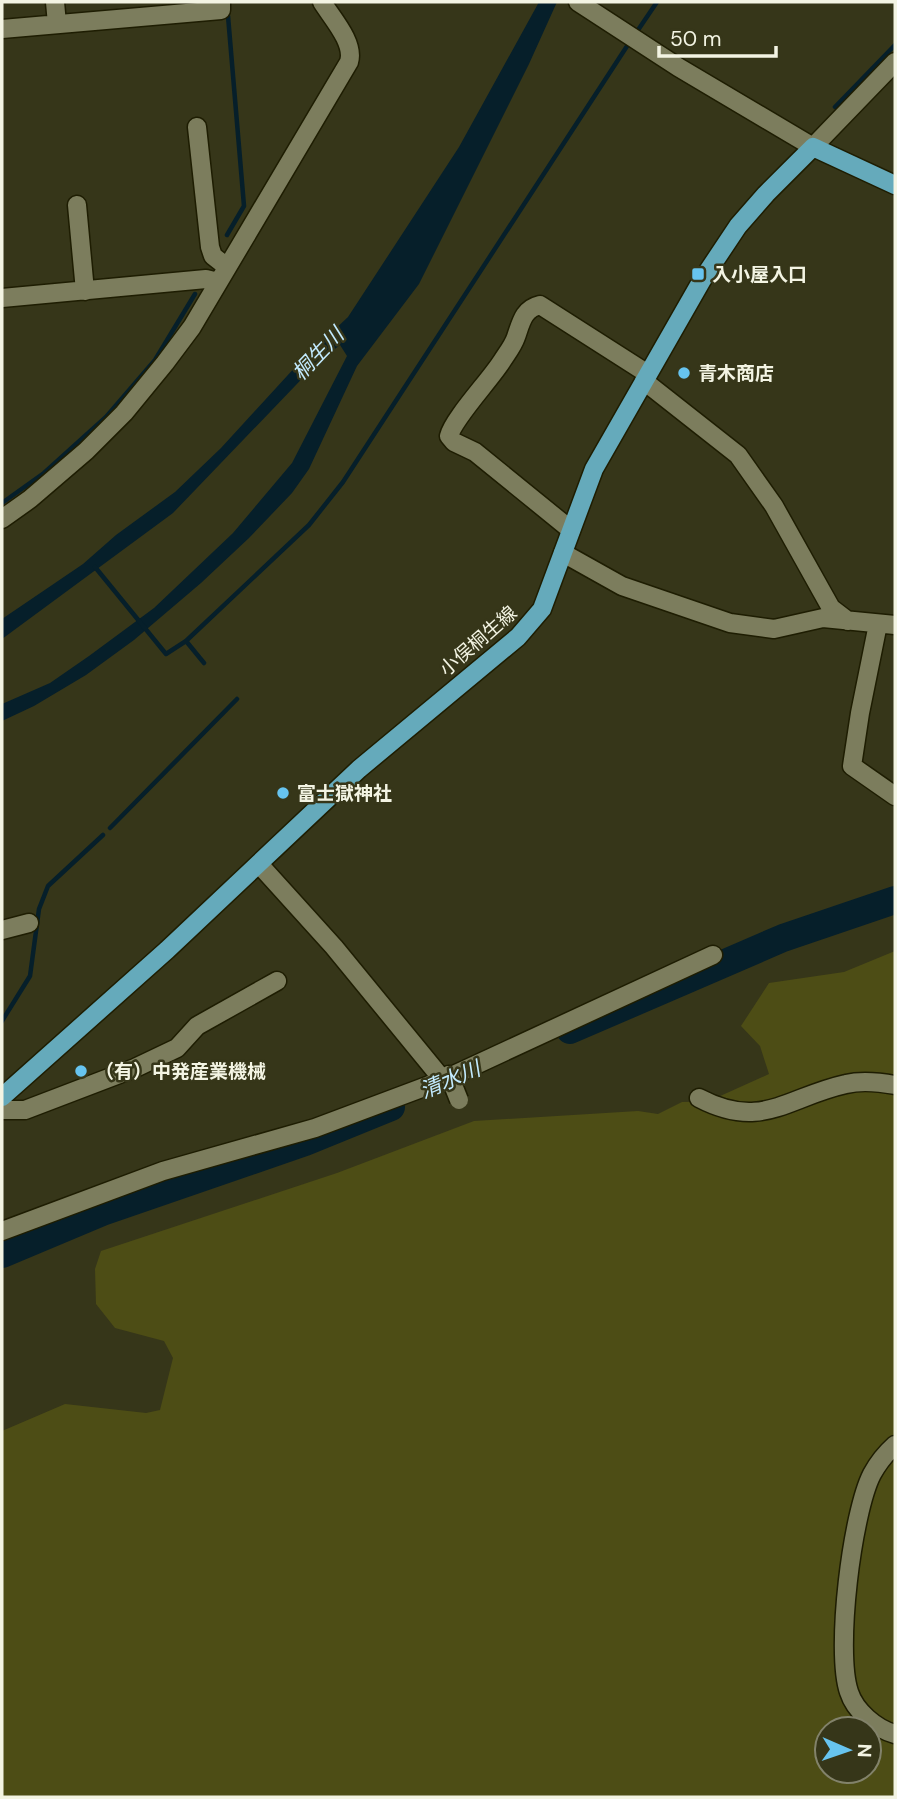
<svg xmlns="http://www.w3.org/2000/svg" width="897" height="1799" font-family="'DM Sans','Noto Sans JP',sans-serif">
	<style>
		.green { fill: #4d4d15; fill-rule: evenodd }
		.water { fill: #061f2a }
		.lines { fill: none; stroke-linecap: round; stroke-linejoin: round }
		.stream { stroke: #061f2a; stroke-width: 4.5 }
		.river { stroke: #061f2a; stroke-width: 28 }
		.minor-casing { stroke: #1e1d02; stroke-width: 21 }
		.major-casing { stroke: #1e1d02; stroke-width: 21 }
		.minor { stroke: #7c7d5d; stroke-width: 18 }
		.major { stroke: #65aabb; stroke-width: 18 }
		.minor-bridge-casing { stroke: #1e1d02; stroke-width: 21; stroke-linecap: butt }
		.minor-bridge { stroke: #7c7d5d; stroke-width: 18 }
		.poi-dot { fill: #67c4ef; stroke: #363619; stroke-width: 2.5 }
		.labels { text-anchor: middle; dominant-baseline: central; stroke-width: 5; stroke-linejoin: round; paint-order: stroke }
		.poi-label { font-size: 19px; font-weight: bold; fill: #f3f4e3; stroke: #363619; text-anchor: start }
		.street-label { font-size: 19px; fill: #f3f4e3; stroke: #363619 }
		.water-label { font-size: 21px; font-style: italic; fill: #c3ebff; stroke: #363619 }
	</style>
	<rect width="100%" height="100%" fill="#363619"/>
	<path class="green" d="M 895,951 L 895,1797 L 2,1797 L 2,1431 L 65,1404 L 146,1413 L 160,1410 L 173,1358 L 164,1341 L 115,1328 L 96,1304 L 95,1269 L 101,1251 L 337,1173 L 474,1121 L 638,1111 L 658,1114 L 682,1102 L 729,1101 L 718,1097 L 769,1074 L 760,1046 L 741,1026 L 769,983 L 844,972 ZM 827,1729 L 869,1729 L 869,1771 L 827,1771 Z"/>
	<path class="water" d="M 539,2 L 557,2 L 529,64 L 419,284 L 357,366 L 309,469 L 292,493 L 249,538 L 201,583 L 134,640 L 86,675 L 34,706 L 2,721 L 2,704 L 50,683 L 89,656 L 154,608 L 233,533 L 292,463 L 347,356 L 340,345 L 318,362 L 173,513 L 2,639 L 2,619 L 83,564 L 116,535 L 175,492 L 221,448 L 298,364 L 348,317 L 459,147 Z"/>
	<g class="lines">
		<path class="stream" d="M 636,33 L 657,2
			M 835,107 L 895,45
			M 227,235 L 244,206 L 228,16
			M 2,503 L 44,473 L 106,417 L 155,360 L 195,294
			M 95,567 L 166,654 L 186,641
			M 204,663 L 186,641 L 309,525 L 343,482 L 631,40
			M 110,828 L 237,699
			M 2,1021 L 30,976 L 39,909 L 48,886 L 103,835"/>
		<path class="river" d="M 570,1030 L 783,938 L 895,900
			M 2,1254 L 102,1212 L 305,1142 L 391,1107"/>
		<defs>
			<path id="minor" d="M 55,2 L 57,24
				M 578,2 L 678,67 L 813,147 L 895,62
				M 2,29 L 221,10 L 221,2
				M 197,127 L 210,247 L 213,256 L 227,267
				M 77,205 L 85,291
				M 2,298 L 206,279 L 218,282
				M 644,381 L 738,455 L 774,506 L 831,608 L 848,621
				M 2,519 L 30,499 L 86,451 L 124,413 L 165,363 L 192,327 L 349,62 C 355,43 332,18 322,2
				M 571,530 L 475,452 L 454,442 L 449,436 C 453,419 490,380 502,361 C 507,353 513,346 516,337 C 521,323 523,309 540,305 L 648,374
				M 563,553 L 622,586 L 730,623 L 774,629 L 823,618 L 895,625
				M 878,624 L 860,713 L 852,766 L 895,796
				M 259,864 L 334,947 L 443,1080 L 449,1075
				M 2,930 L 29,923
				M 699,1098 C 762,1131 787,1097 846,1084 C 862,1080 879,1082 895,1085
				M 2,1110 L 25,1110 L 135,1068 L 177,1048 L 197,1026 L 277,981
				M 2,1231 L 163,1171 L 315,1128 L 443,1080 L 713,955
				M 895,1445 C 886,1453 878,1463 872,1474 C 852,1513 835,1651 849,1692 C 855,1711 876,1729 895,1734"/>
			<path id="major" d="M 2,1097 L 167,950 L 359,769 L 518,637 L 542,609 L 594,469 L 702,280 L 738,226 L 766,194 L 813,147 L 895,185"/>
		</defs>
		<use href="#minor" class="minor-casing"/>
		<use href="#major" class="major-casing"/>
		<use href="#minor" class="minor"/>
		<use href="#major" class="major"/>
		<defs>
			<path id="minor-bridge" d="M 449,1075 L 459,1100"/>
		</defs>
		<use href="#minor-bridge" class="minor-bridge-casing"/>
		<use href="#minor-bridge" class="minor-bridge"/>
	</g>
	<g class="poi-dot">
		<rect x="691" y="267" width="14" height="14" rx="3.5"/>
		<circle cx="684" cy="373" r="7"/>
		<circle cx="283" cy="793" r="7"/>
		<circle cx="81" cy="1071" r="7"/>
	</g>
	<g class="labels">
		<g class="poi-label">
			<text x="712" y="274">入小屋入口</text>
			<text x="698" y="373">青木商店</text>
			<text x="297" y="793">富士獄神社</text>
			<text x="95" y="1071">（有）中発産業機械</text>
		</g>
		<g class="street-label">
			<text transform="translate(478 641) rotate(-41)">小俣桐生線</text>
		</g>
		<g class="water-label">
			<text transform="translate(318 354) rotate(-46)">桐生川</text>
			<text transform="translate(450 1080) rotate(-23)">清水川</text>
		</g>
	</g>
	<rect width="897" height="1799" fill="none" stroke="#f3f4e3" stroke-width="7"/>
	<g transform="translate(848 1750) rotate(92)"><circle r="33" fill="#363619" stroke="#82826a" stroke-width="2"/>
	<path d="M0-5L12 26L0 18L-12 26Z" fill="#67c4ef"/>
	<text y="-10" font-size="19" font-weight="bold" text-anchor="middle" fill="#f3f4e3">N</text>
	</g>
	<path d="M659 46v10h117v-10" fill="none" stroke="#f3f4e3" stroke-width="3.5"/>
	<text x="670" y="46" font-size="21" fill="#f3f4e3" stroke="#363619" stroke-width="5" paint-order="stroke">50 m</text>
</svg>
